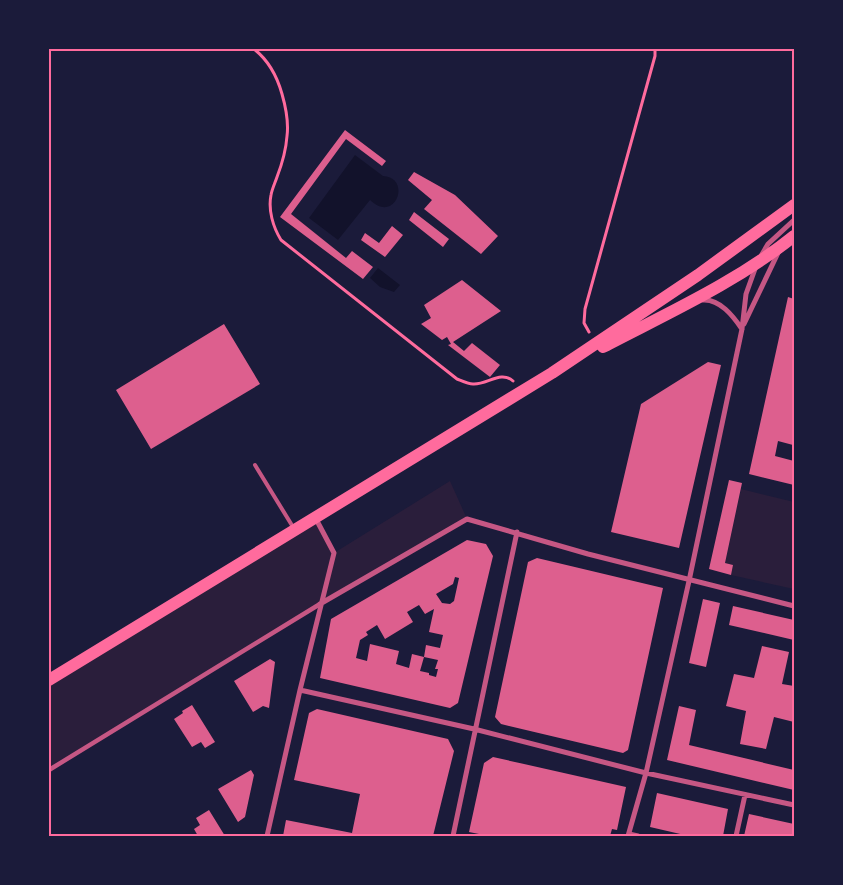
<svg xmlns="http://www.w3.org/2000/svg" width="843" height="885" font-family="Bitter,serif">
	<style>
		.green { fill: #2a1e3b }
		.water { fill: #12122b }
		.building { fill: #dd5f8e; fill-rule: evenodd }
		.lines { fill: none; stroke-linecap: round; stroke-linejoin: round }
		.path { stroke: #ff6b9d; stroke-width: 3 }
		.service { stroke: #c65784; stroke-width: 4 }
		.pedestrian { stroke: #c65784; stroke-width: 4.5 }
		.minor { stroke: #c65784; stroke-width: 5 }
		.primary { stroke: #ff6b9d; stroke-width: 12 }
		.neatline { fill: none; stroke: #ff6b9d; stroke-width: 2 }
	</style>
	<rect width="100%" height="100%" fill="#1b1b3a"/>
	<path class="green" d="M 450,481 L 467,519 L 320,604 L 49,770 L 49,681 L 315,517 L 334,553 Z
		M 741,489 L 794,502 L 794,589 L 731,575 L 733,565 L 725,563 Z"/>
	<path class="water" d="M 355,155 L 383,176 C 412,177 396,225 370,200 L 338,240 L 309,218 Z
		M 378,268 L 400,285 L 394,292 L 380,287 L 370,278 Z"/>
	<path class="building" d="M 345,130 L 386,161 L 382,166 L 346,139 L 291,214 L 346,258 L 352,251 L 373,267 L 363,279 L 280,217 Z
		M 414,172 L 455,195 L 498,236 L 481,254 L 424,209 L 432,200 L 408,180 Z
		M 414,212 L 449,239 L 443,247 L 409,220 Z
		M 392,226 L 403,235 L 385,257 L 361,240 L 365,233 L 379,243 Z
		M 462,280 L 501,311 L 453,342 L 464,351 L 472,343 L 500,365 L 490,377 L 448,345 L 451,344 L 447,337 L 442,340 L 421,324 L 431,318 L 424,305 Z
		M 788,297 L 794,299 L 794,442 L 793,445 L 778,441 L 775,456 L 794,461 L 794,485 L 749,474 Z
		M 224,324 L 260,384 L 151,449 L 116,390 Z
		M 708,362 L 721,365 L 679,548 L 611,532 L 641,404 Z
		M 729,480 L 742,483 L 725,563 L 733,565 L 731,575 L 709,569 Z
		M 467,540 L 486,544 L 493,556 L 458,703 L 450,708 L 320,678 L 331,619 ZM 455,577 L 459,578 L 454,601 L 450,604 L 442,603 L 436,594 L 453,584 ZM 419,605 L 425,614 L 434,609 L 429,632 L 443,635 L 440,648 L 426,645 L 424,657 L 438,660 L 435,669 L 438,669 L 436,677 L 429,675 L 429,673 L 420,671 L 424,657 L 412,654 L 409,668 L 396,664 L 399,651 L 370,644 L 367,661 L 356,658 L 360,640 L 368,635 L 366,632 L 377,625 L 385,639 L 413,622 L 407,612 Z
		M 537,558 L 663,588 L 628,750 L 623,753 L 501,724 L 495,717 L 528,562 Z
		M 703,599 L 720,603 L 706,667 L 689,663 Z
		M 733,606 L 794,620 L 794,640 L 729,625 Z
		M 762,646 L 789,652 L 782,684 L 794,686 L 794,722 L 774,717 L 766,749 L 740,744 L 746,711 L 726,706 L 734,674 L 754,678 Z
		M 270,659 L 275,662 L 269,708 L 263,706 L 253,712 L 234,681 Z
		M 192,705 L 215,742 L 205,748 L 201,742 L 192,747 L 174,719 L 183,713 L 182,711 Z
		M 679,706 L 696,710 L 689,745 L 794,770 L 794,790 L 667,760 Z
		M 317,709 L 448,739 L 454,751 L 433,836 L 283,836 L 286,820 L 352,833 L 360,794 L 294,780 L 309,713 Z
		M 493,757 L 626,787 L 617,830 L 612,829 L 610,836 L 489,836 L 469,832 L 484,763 Z
		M 251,770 L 254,775 L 245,817 L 238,822 L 218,789 Z
		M 657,793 L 728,809 L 723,836 L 689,836 L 650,827 Z
		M 209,810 L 225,836 L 198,836 L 194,829 L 200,825 L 196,818 Z
		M 749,814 L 794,824 L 794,836 L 744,836 Z"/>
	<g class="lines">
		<path class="path" d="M 254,49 C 268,60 277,76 282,94 C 286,108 289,121 287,136 C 286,150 282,164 277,177 C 275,183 272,189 271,195 C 268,210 273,227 281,240 L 457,379 C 462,381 468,384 473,384 C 487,385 501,370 513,381
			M 589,332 L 584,323 L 585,309 L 655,56 L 655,49"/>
		<path class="service" d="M 255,465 L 293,527"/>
		<path class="pedestrian" d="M 49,770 L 320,604"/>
		<path class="minor" d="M 761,256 L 768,244 L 794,220
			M 703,300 C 720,299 733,316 742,329
			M 744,324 L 778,253
			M 320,604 L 467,519 L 588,554 L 794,606
			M 300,690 L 474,729 L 646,773 L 794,805
			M 629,834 L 638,836
			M 267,836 L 300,690 L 334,553 L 316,519
			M 453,836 L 517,532
			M 628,836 L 646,773 L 689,581 L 742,329 L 746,294 L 755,269
			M 736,836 L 745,795"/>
		<path class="primary" d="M 603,347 C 668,313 737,282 794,236
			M 49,680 L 552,373 L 698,275 L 794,205"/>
	</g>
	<rect width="843" height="885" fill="none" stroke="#1b1b3a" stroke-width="100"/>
	<rect x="50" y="50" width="743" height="785" class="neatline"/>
</svg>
